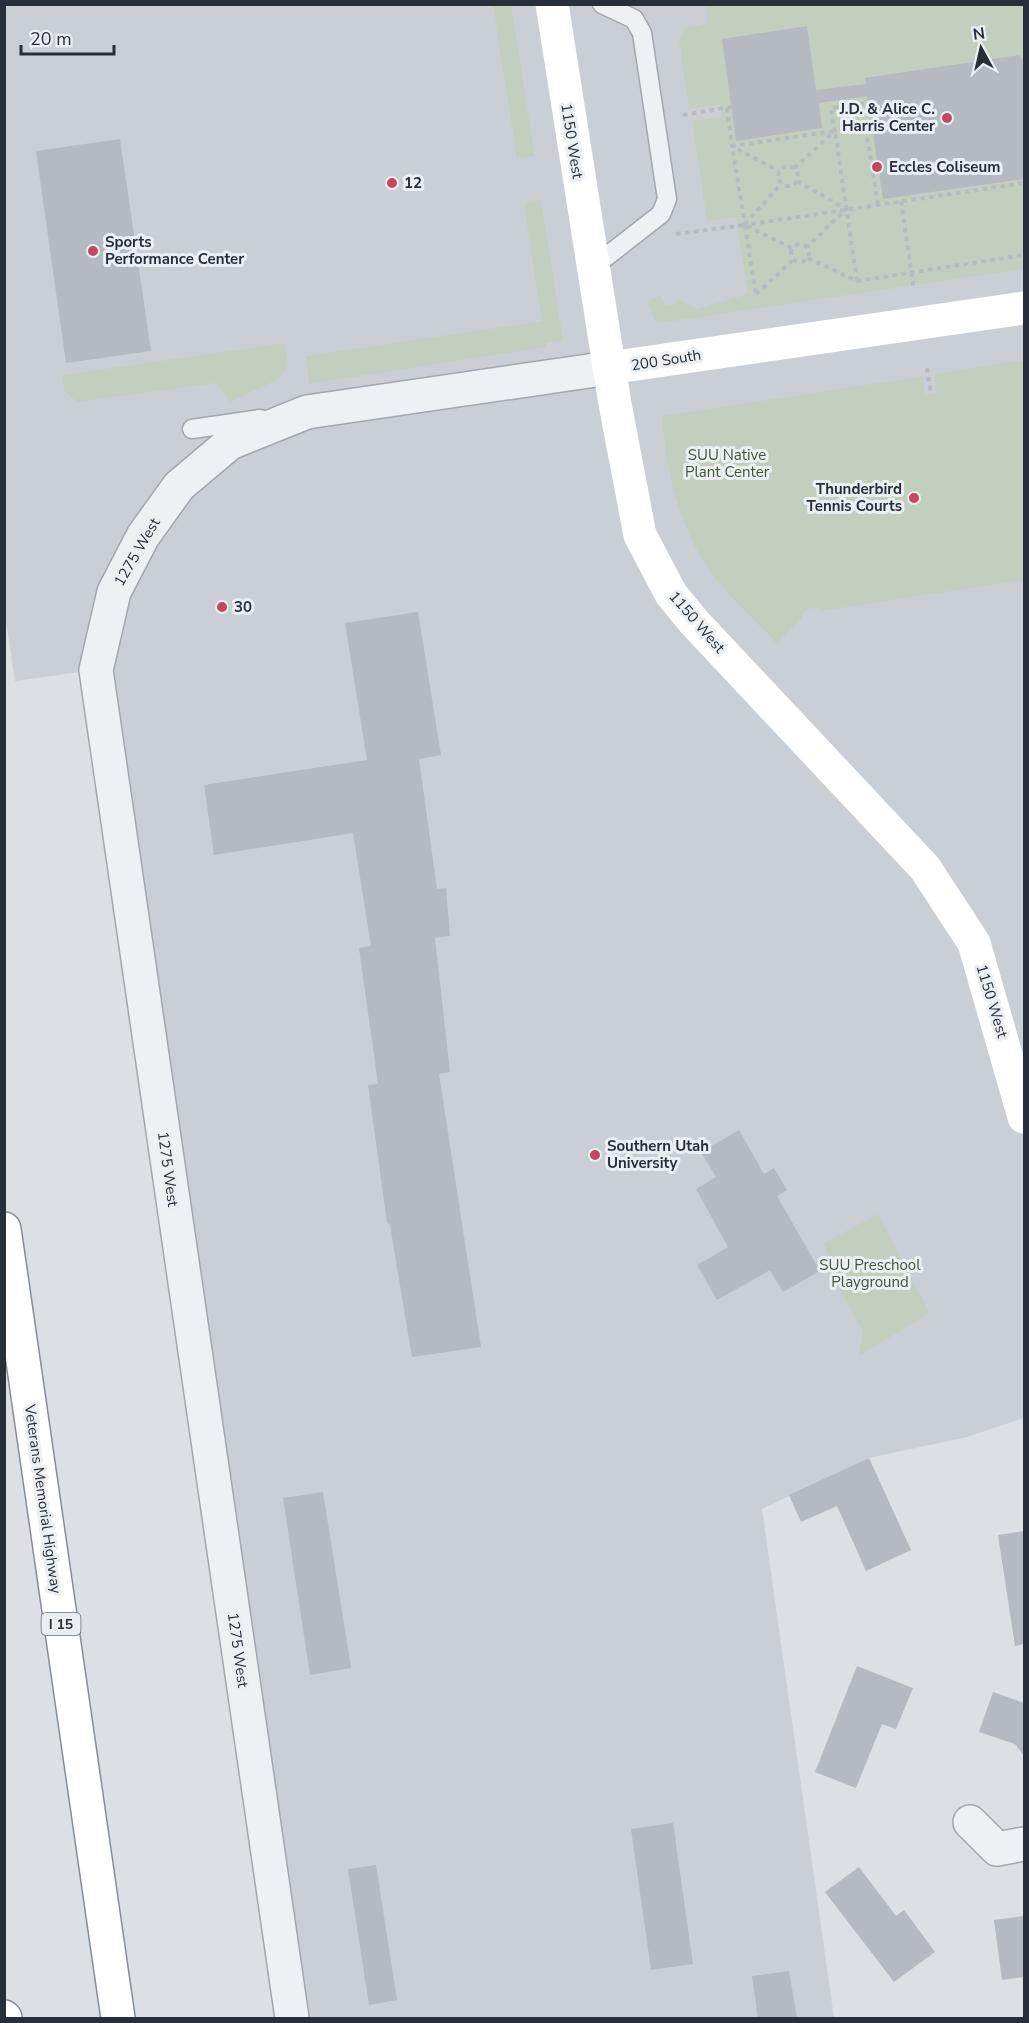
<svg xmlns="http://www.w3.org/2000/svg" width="1029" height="2023" font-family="'Nunito Sans',sans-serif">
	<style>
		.built { fill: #cacfd6 }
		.green { fill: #c3cfbe }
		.building { fill: #b4b9c2 }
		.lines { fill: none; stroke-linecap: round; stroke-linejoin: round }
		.lane-casing { stroke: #a2a7ae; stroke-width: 21 }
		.street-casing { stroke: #a2a7ae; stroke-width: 36 }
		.highway-casing { stroke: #848e9b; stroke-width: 36 }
		.path { stroke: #b6bbc0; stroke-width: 4; stroke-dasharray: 4.5 4.5; stroke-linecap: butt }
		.lane { stroke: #eef1f4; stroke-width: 18 }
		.street { stroke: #eef1f4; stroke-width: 33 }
		.secondary { stroke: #fff; stroke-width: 33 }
		.highway { stroke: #fff; stroke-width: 33 }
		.poi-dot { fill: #c5465e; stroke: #ebeff3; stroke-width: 2 }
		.labels { text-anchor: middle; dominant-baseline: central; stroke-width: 6; stroke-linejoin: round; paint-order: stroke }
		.shield { fill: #ebeff3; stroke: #626972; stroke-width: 1.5 }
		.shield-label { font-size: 14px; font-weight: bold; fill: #272f3a }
		.poi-label { font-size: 15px; font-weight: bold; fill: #272f3a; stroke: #ebeff3; text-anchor: start }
		.street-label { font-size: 15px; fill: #272f3a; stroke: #ebeff3 }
		.park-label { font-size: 15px; fill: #3c5535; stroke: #ebeff3 }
	</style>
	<rect width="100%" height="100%" fill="#dce0e5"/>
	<path class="built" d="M 4,5 L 1024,5 L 1024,1418 L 967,1437 L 869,1458 L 762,1509 L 834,2018 L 292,2018 L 95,670 L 15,681 L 5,614 Z"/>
	<path class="green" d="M 493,5 L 511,5 L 535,156 L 517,159 Z
		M 705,5 L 1024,5 L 1024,269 L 660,323 L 654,320 L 648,301 L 660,296 L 666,305 L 676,304 L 678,300 L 697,309 L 748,294 L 736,217 L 707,221 L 692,121 L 722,117 L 720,105 L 689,108 L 679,41 L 685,28 L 708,23 Z
		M 541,199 L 563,340 L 546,343 L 546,347 L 309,384 L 306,356 L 542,321 L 524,206 L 529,201 Z
		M 285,343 L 288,365 L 279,379 L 230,402 L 216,383 L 77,402 L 65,392 L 62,375 Z
		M 1024,360 L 1024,580 L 821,611 L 820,607 L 805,610 L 802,618 L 777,644 C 753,618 725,594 706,565 C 678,523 665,466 662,416 L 923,376 L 925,395 L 937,394 L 934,374 Z
		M 878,1214 L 930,1313 L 859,1356 L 863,1331 L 836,1283 L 828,1277 L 833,1268 L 824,1243 Z"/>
	<path class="building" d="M 807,26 L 816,90 L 866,84 L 865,78 L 1020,55 L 1021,59 L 1024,59 L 1024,179 L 883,199 L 867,96 L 819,103 L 822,128 L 736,141 L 722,39 Z
		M 120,139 L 151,351 L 66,363 L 36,151 Z
		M 418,612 L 441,755 L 419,759 L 437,889 L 446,888 L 450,936 L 435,938 L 450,1072 L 439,1074 L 481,1347 L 412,1357 L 390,1225 L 387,1222 L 368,1085 L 378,1084 L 359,948 L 371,946 L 353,833 L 214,855 L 204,785 L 367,760 L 345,623 Z
		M 739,1130 L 764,1174 L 774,1168 L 787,1190 L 777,1196 L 820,1271 L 783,1292 L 770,1270 L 717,1300 L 697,1265 L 728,1247 L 696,1189 L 716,1177 L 701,1152 Z
		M 869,1458 L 911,1550 L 866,1571 L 837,1506 L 801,1522 L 789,1495 Z
		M 323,1492 L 351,1668 L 310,1675 L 283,1498 Z
		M 1024,1531 L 1024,1644 L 1015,1646 L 998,1535 Z
		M 857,1666 L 913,1688 L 896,1729 L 882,1724 L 856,1788 L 815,1772 Z
		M 993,1692 L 1024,1703 L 1024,1756 L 1015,1744 L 979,1732 Z
		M 673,1823 L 693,1964 L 651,1970 L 631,1829 Z
		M 376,1865 L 397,2000 L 369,2005 L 348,1869 Z
		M 859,1867 L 896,1916 L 904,1910 L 935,1952 L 894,1982 L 825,1892 Z
		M 1024,1916 L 1024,1977 L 1002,1980 L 994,1920 Z
		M 789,1971 L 797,2018 L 758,2018 L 752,1976 Z"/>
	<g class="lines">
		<defs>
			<path id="lane" d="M 593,267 L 661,214 L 667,199 L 642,33 L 634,19 L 602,4
				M 192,429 L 260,419"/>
			<path id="street" d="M 970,1822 L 997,1849 L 1024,1844
				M 292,2018 L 96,670 L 114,592 L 143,536 L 179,486 L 230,443 L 307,412 L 609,368"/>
			<path id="highway" d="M 4,1229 L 118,2018
				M 4,2017 L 5,2018"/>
		</defs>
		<use href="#lane" class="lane-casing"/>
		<use href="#street" class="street-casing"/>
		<use href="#highway" class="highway-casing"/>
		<path class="path" d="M 844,99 L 845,106
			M 727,108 L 732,146 L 779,171
			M 683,115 L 731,107
			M778 176a10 10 0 1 1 20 0a10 10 0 1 1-20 0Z
			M 794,168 L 835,131 L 831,108 L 862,104 L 878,205
			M 797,181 L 846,209 L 807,247
			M 901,201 L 914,290
			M 745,224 L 781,184
			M 745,226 L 756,295
			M 676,234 L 745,225 L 792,248
			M791 253a9 9 0 1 1 18 0a9 9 0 1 1-18 0Z
			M 808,258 L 857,281 L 1024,255
			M 857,281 L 835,131 L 732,146 L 745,225 C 838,211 931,197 1024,183
			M 756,294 L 793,260
			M 927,368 L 931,395"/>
		<use href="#lane" class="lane"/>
		<use href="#street" class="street"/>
		<path class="secondary" d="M 552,4 L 615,404 L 640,535 L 671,594 L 694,622 L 925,868 L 974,943 L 1024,1117
			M 609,368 L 1024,308"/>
		<use href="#highway" class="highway"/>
	</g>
	<g class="poi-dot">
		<circle cx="947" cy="118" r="6"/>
		<circle cx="877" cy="167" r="6"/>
		<circle cx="392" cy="183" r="6"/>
		<circle cx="93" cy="251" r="6"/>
		<circle cx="914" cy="498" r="6"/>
		<circle cx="222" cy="607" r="6"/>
		<circle cx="595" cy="1155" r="6"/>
	</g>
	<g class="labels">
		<rect class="shield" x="41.5" y="1613" width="39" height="22" rx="4.5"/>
		<g class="shield-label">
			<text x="61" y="1624">I 15</text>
		</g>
		<g class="poi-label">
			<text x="935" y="109" text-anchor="end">J.D. &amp; Alice C.<tspan x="935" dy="17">Harris Center</tspan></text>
			<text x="889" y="167">Eccles Coliseum</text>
			<text x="404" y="183">12</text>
			<text x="105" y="242">Sports<tspan x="105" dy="17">Performance Center</tspan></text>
			<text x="902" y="489" text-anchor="end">Thunderbird<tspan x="902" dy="17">Tennis Courts</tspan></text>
			<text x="234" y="607">30</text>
			<text x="607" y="1146">Southern Utah<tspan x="607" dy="17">University</tspan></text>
		</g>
		<g class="street-label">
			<text transform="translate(572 141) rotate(81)">1150 West</text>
			<text transform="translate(666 360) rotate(-9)">200 South</text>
			<text transform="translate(137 552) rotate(-60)">1275 West</text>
			<text transform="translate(697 622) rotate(49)">1150 West</text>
			<text transform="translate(992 1001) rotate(73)">1150 West</text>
			<text transform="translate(168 1169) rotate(82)">1275 West</text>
			<text transform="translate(43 1499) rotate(82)">Veterans Memorial Highway</text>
			<text transform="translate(238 1650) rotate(82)">1275 West</text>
		</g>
		<g class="park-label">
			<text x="727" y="455">SUU Native<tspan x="727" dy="17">Plant Center</tspan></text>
			<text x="870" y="1265">SUU Preschool<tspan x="870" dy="17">Playground</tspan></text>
		</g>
	</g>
	<rect width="1029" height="2023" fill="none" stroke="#272f3a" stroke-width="12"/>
	<g transform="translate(981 48) rotate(352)" stroke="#ebeff3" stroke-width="4.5" paint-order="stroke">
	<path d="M0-4.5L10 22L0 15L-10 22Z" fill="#272f3a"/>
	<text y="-9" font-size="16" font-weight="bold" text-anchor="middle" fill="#272f3a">N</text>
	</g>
	<path d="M21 45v9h93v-9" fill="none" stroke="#272f3a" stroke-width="3"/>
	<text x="30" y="45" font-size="18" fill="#272f3a" stroke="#ebeff3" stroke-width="4.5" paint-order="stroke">20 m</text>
</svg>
